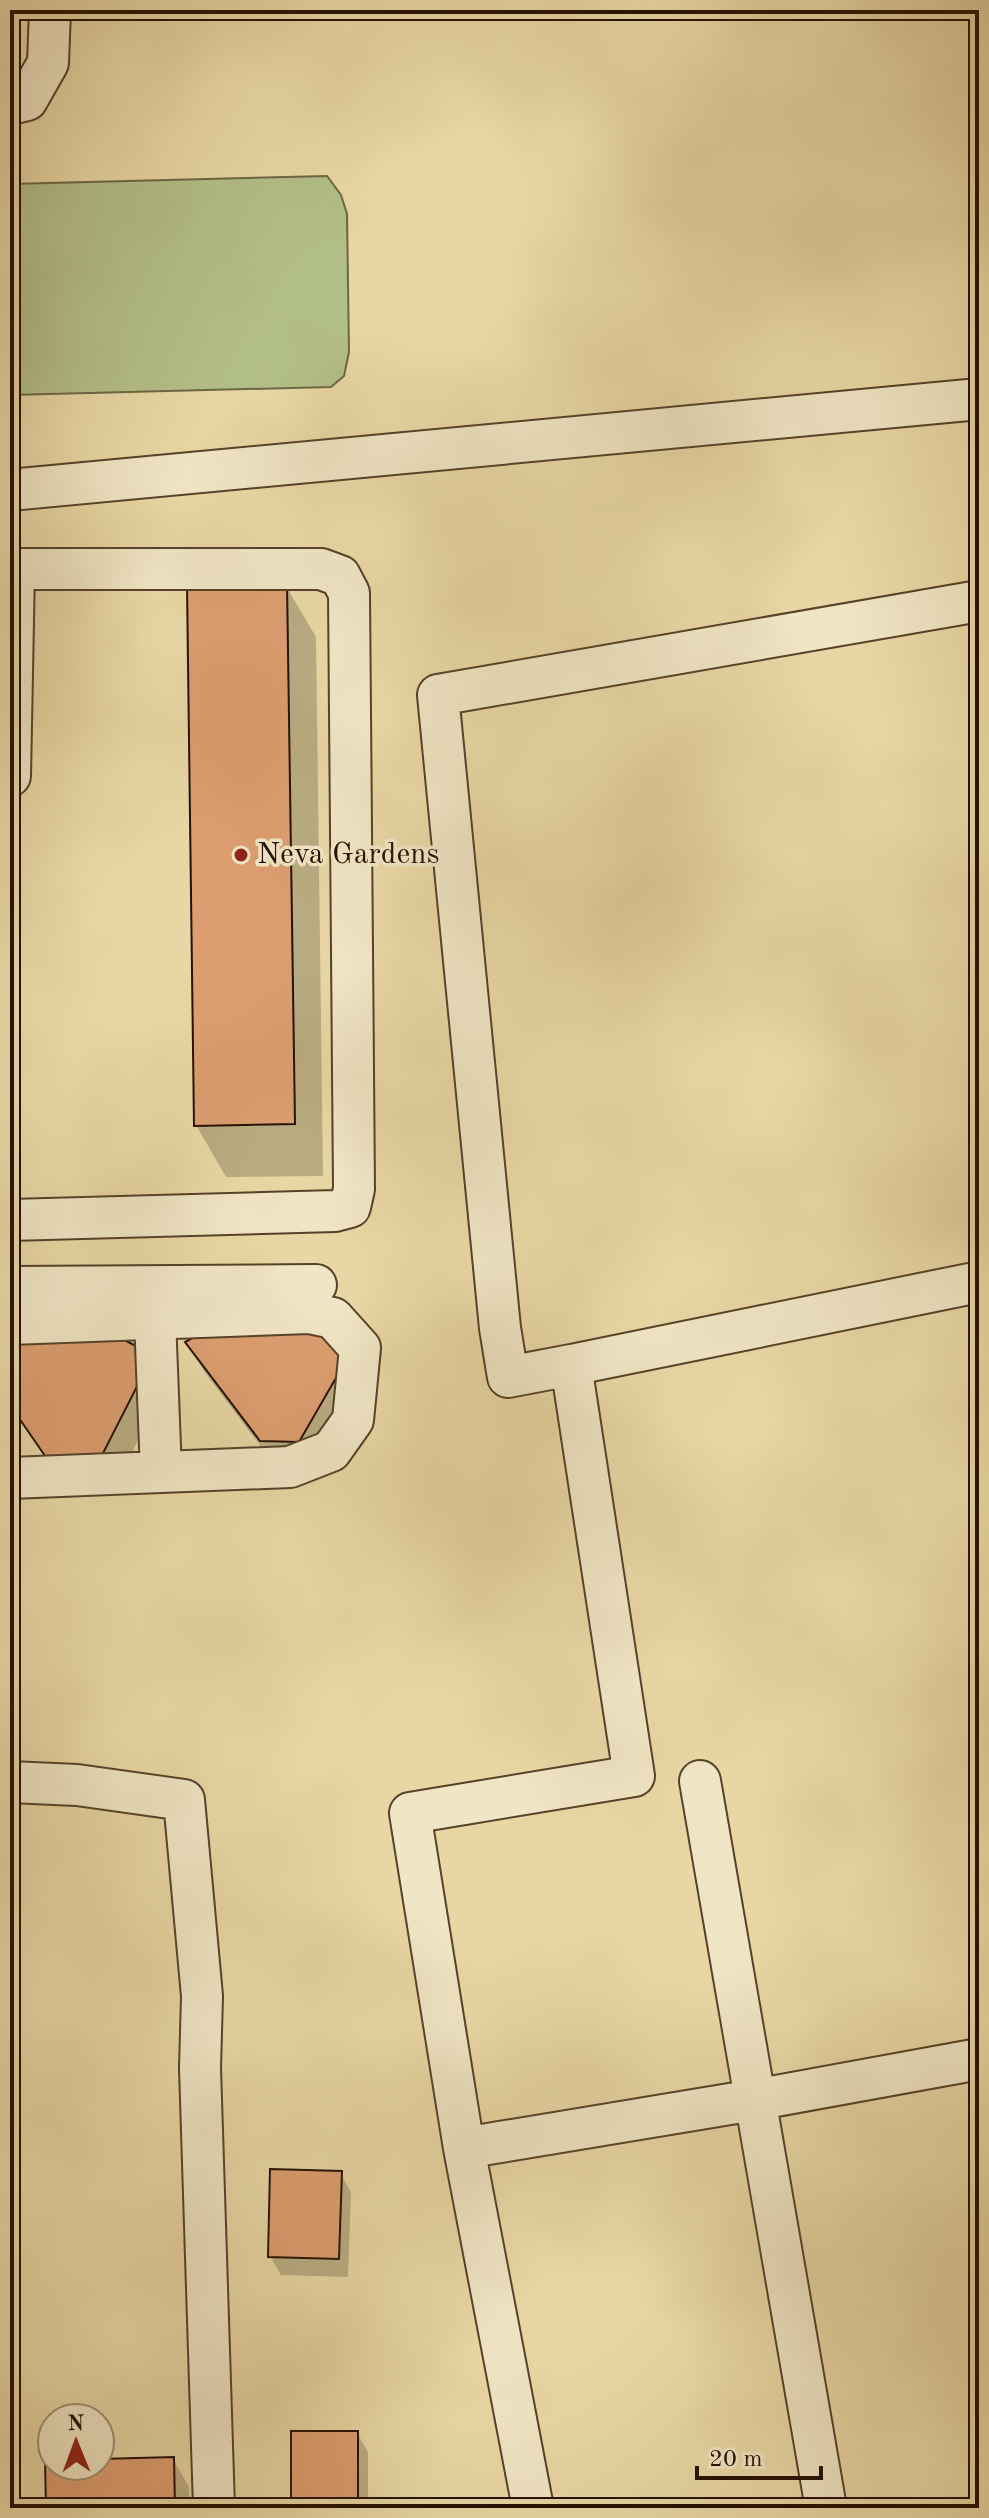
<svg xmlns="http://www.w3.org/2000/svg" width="989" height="2518" font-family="'Old Standard TT',serif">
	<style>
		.green { fill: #b3bf88; stroke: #6c6844; stroke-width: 2 }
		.shadow { fill: #0003 }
		.building { fill: #dc9e70; stroke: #251100; stroke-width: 2 }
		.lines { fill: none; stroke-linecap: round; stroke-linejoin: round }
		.minor-casing { stroke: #564229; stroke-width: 44 }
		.minor { stroke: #f0e5c4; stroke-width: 40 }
		.poi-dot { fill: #8f2418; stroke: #f0e5c4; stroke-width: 3 }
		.labels { text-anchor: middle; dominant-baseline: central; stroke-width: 7; stroke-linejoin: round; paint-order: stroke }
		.poi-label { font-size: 30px; fill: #251100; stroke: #f0e5c4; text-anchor: start }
	</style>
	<rect width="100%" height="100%" fill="#e8d7a4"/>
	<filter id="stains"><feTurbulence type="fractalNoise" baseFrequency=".0025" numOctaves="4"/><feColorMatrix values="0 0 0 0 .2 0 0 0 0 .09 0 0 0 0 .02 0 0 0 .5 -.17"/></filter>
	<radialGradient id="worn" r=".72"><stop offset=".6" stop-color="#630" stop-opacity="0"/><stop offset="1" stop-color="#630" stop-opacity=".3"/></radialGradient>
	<path class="green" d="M 327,176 L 341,195 L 347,214 L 349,352 L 344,376 L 331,387 L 10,395 L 10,184 Z"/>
	<path class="shadow" d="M 286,586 L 316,637 L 323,1176 L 226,1177 L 196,1125 Z
		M 10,1336 L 167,1384 L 112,1491 L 69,1493 L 10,1405 Z
		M 188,1343 L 369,1374 L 314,1469 L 277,1468 L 203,1370 Z
		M 340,2173 L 351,2192 L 348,2277 L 281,2275 L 270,2256 Z
		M 357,2433 L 368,2452 L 368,2508 L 297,2508 L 293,2501 Z
		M 173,2459 L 189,2487 L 189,2508 L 48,2508 L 52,2461 L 52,2466 L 100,2466 L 100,2461 Z"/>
	<path class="building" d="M 287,583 L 295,1124 L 194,1126 L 187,585 Z
		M 96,1325 L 153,1355 L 97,1465 L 52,1466 L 10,1405 L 10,1334 Z
		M 205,1331 L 332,1333 L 355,1345 L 299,1442 L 260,1441 L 185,1342 Z
		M 270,2169 L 342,2171 L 339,2259 L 268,2257 Z
		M 291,2431 L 358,2431 L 358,2502 L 291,2501 Z
		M 174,2457 L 175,2508 L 46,2508 L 45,2460 L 52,2460 L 52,2466 L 100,2466 L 100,2459 Z"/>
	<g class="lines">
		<defs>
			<path id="minor" d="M 10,104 L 27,100 L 48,63 L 50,10
				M 10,490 L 979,399
				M 10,569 L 321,569 L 340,576 L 349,593 L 354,1189 L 350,1207 L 335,1211 L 10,1220
				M 10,776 L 14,569
				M 10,1287 L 316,1285
				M 155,1319 L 161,1472
				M 10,1324 L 309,1313 L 333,1318 L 360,1348 L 353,1420 L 331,1451 L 290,1467 L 10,1478
				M 571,1365 L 508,1377 L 500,1328 L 438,695 L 979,601
				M 700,1781 L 826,2508
				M 10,1782 L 77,1785 L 184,1800 L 202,1996 L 200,2068 L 214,2508
				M 464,2148 L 754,2100 L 979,2059
				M 533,2508 L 464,2148 L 410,1813 L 634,1776 L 571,1365 L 979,1282"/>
		</defs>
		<use href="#minor" class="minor-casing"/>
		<use href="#minor" class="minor"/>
	</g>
	<circle class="poi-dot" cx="241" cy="855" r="8"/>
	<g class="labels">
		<g class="poi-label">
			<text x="257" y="855">Neva Gardens</text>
		</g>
	</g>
	<rect width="989" height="2518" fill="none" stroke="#e8d7a4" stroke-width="40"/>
	<rect x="12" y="12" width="965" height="2494" fill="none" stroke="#251100" stroke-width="4"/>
	<rect x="20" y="20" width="949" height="2478" fill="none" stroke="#251100" stroke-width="2"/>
	<g transform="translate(76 2442) rotate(359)"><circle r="38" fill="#f0e5c4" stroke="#9f9076" stroke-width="2"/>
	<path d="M0-6L14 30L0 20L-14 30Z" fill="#8f2418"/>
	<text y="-12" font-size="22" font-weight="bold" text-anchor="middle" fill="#251100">N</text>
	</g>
	<path d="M697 2466v12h124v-12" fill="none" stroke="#251100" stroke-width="4"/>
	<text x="709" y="2466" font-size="24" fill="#251100" stroke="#f0e5c4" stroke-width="6" paint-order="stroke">20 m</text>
	<rect width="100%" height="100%" filter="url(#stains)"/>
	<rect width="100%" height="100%" fill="url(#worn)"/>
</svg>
